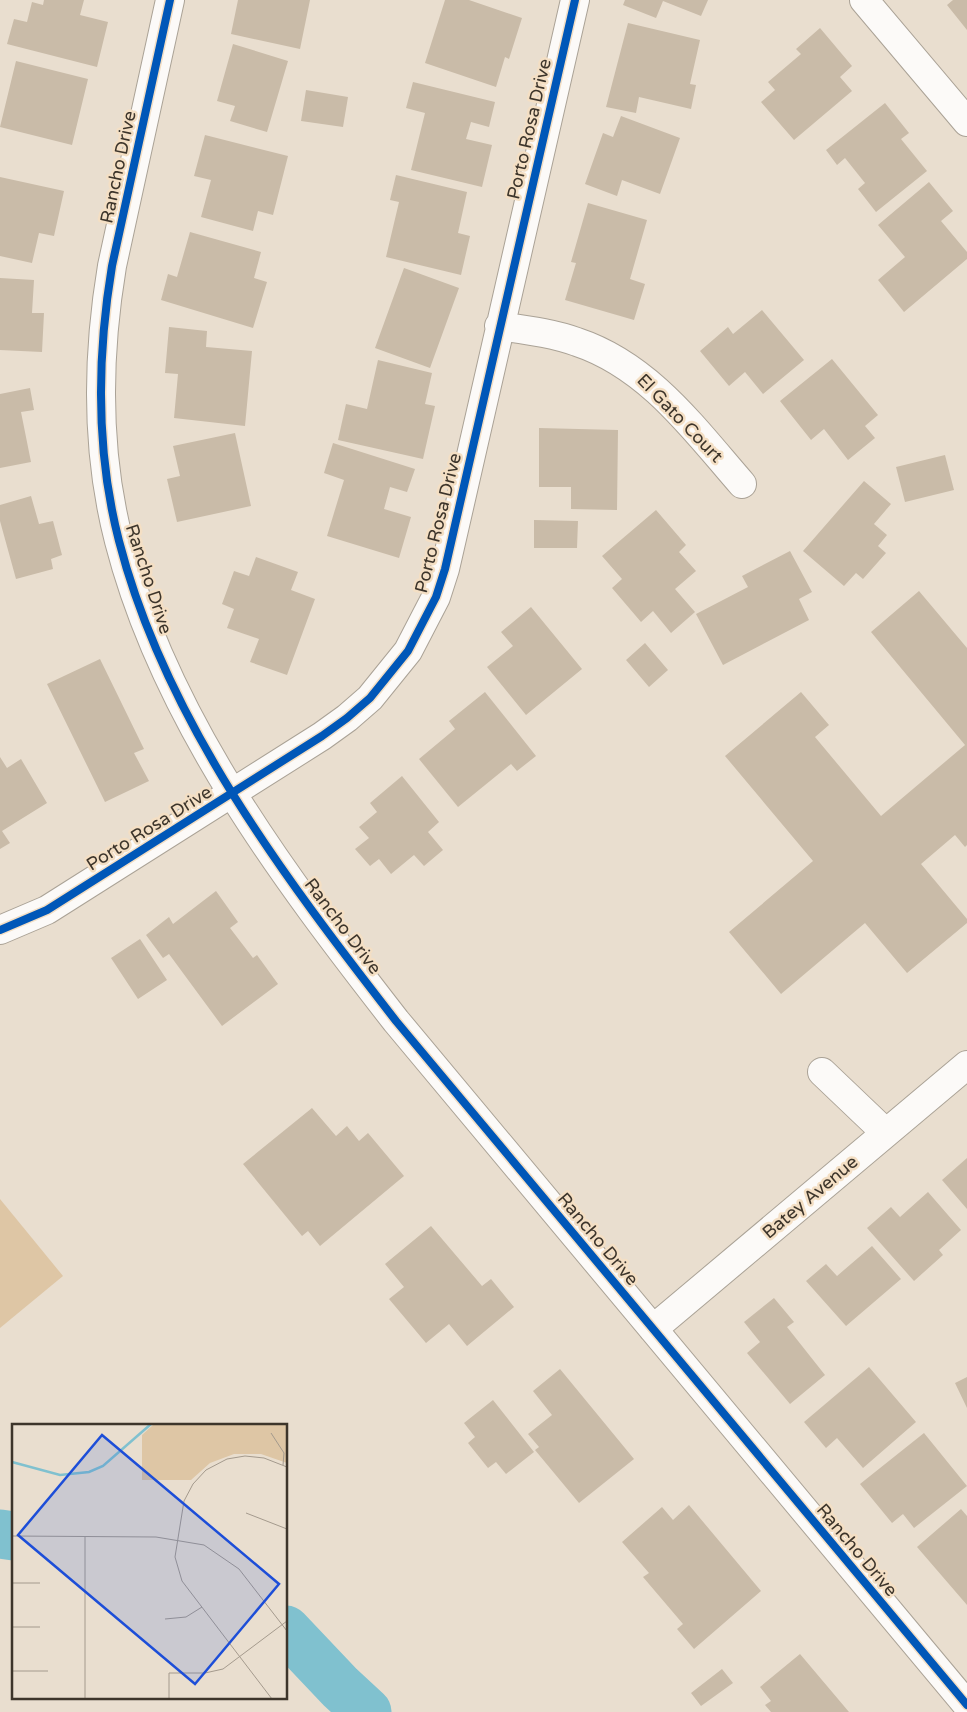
<svg xmlns="http://www.w3.org/2000/svg" width="967" height="1712" font-family="'Varela Round',sans-serif">
	<style>
		.green { fill: #dec6a5 }
		.lines { fill: none; stroke-linecap: round; stroke-linejoin: round }
		.river { stroke: #80c1cf; stroke-width: 49 }
		.building { fill: #c9bba8 }
		.minor-casing { stroke: #aaa296; stroke-width: 30 }
		.minor { stroke: #fcfaf8; stroke-width: 28 }
		.cycleway-casing { stroke: #f4dfc4; stroke-width: 11 }
		.cycleway { stroke: #0057b8; stroke-width: 8 }
		.labels { text-anchor: middle; dominant-baseline: central; stroke-width: 5; stroke-linejoin: round; paint-order: stroke }
		.street-label { font-size: 18px; fill: #3d352b; stroke: #f4dfc4 }
		.inset-river { fill: none; stroke: #80c1cf; stroke-width: 2.5 }
		.inset-road { fill: none; stroke: #a49a8d; stroke-width: 1 }
		.view { fill: #1d4ed8; fill-opacity: 0.15; stroke: #1d4ed8; stroke-width: 2.5 }
		.inset-edge { fill: none; stroke: #3d352b; stroke-width: 2.5 }
	</style>
	<rect width="100%" height="100%" fill="#e9decf"/>
	<path class="green" d="M 0,1199 L 63,1276 L 0,1328 Z"/>
	<g class="lines">
		<path class="river" d="M 0,1534 L 14,1536
			M 286,1630 L 340,1687 L 367,1712"/>
	</g>
	<path class="building" d="M 44,0 L 84,0 L 80,15 L 108,22 L 97,67 L 7,44 L 14,19 L 27,22 L 32,2 L 43,5 Z
		M 238,0 L 310,0 L 300,49 L 231,34 Z
		M 445,0 L 469,0 L 522,18 L 509,59 L 505,57 L 496,87 L 425,63 Z
		M 625,0 L 708,0 L 701,16 L 663,1 L 656,18 L 623,5 Z
		M 953,0 L 967,0 L 967,30 L 947,5 Z
		M 628,23 L 700,40 L 690,84 L 696,85 L 691,109 L 639,97 L 636,113 L 606,107 Z
		M 820,28 L 852,66 L 840,77 L 852,91 L 794,140 L 761,102 L 775,90 L 768,82 L 801,54 L 796,49 Z
		M 233,44 L 288,61 L 267,132 L 230,121 L 235,106 L 217,101 Z
		M 16,61 L 88,79 L 72,145 L 0,127 Z
		M 413,82 L 495,102 L 489,127 L 471,122 L 466,139 L 492,145 L 482,187 L 411,170 L 425,113 L 406,108 Z
		M 306,90 L 348,97 L 343,127 L 301,121 Z
		M 885,103 L 909,133 L 901,139 L 927,171 L 876,212 L 858,189 L 865,183 L 845,158 L 837,165 L 826,150 Z
		M 621,116 L 680,138 L 660,194 L 622,180 L 617,196 L 585,184 L 603,133 L 613,137 Z
		M 205,135 L 288,156 L 273,215 L 258,211 L 253,231 L 201,217 L 211,180 L 194,176 Z
		M 396,175 L 467,192 L 458,233 L 470,236 L 461,275 L 386,257 L 399,202 L 390,200 Z
		M 0,177 L 64,191 L 54,236 L 39,233 L 32,263 L 0,256 Z
		M 929,182 L 953,211 L 941,221 L 967,252 L 967,259 L 904,312 L 878,280 L 905,257 L 878,225 Z
		M 588,203 L 647,220 L 630,279 L 645,284 L 634,320 L 565,300 L 576,263 L 571,262 Z
		M 190,232 L 261,252 L 254,278 L 267,282 L 253,328 L 161,300 L 168,274 L 177,277 Z
		M 404,268 L 459,288 L 430,368 L 375,348 Z
		M 0,278 L 34,280 L 32,313 L 44,313 L 42,352 L 0,350 Z
		M 762,310 L 804,360 L 763,394 L 745,372 L 729,386 L 700,351 L 728,327 L 733,334 Z
		M 169,327 L 207,331 L 206,347 L 252,351 L 245,426 L 174,418 L 178,374 L 165,373 Z
		M 832,359 L 878,415 L 865,426 L 875,438 L 848,460 L 824,429 L 811,440 L 780,401 Z
		M 378,360 L 432,373 L 425,404 L 435,406 L 423,459 L 338,440 L 346,404 L 367,409 Z
		M 30,388 L 34,410 L 21,412 L 31,462 L 0,468 L 0,394 Z
		M 539,428 L 618,430 L 617,510 L 571,509 L 571,487 L 539,487 Z
		M 235,433 L 251,506 L 177,522 L 167,479 L 180,476 L 173,446 Z
		M 333,443 L 415,469 L 407,492 L 390,487 L 384,509 L 411,517 L 399,558 L 327,536 L 344,480 L 324,473 Z
		M 945,455 L 954,490 L 905,502 L 896,467 Z
		M 864,481 L 891,504 L 874,524 L 887,535 L 878,546 L 886,553 L 863,579 L 856,573 L 844,586 L 803,551 Z
		M 31,496 L 39,524 L 53,521 L 62,555 L 51,559 L 53,569 L 16,579 L 0,521 L 0,505 Z
		M 656,510 L 686,545 L 679,552 L 696,571 L 675,589 L 695,612 L 671,633 L 653,611 L 641,622 L 612,588 L 622,579 L 602,556 Z
		M 534,520 L 578,521 L 577,548 L 534,548 Z
		M 790,551 L 812,592 L 799,599 L 809,620 L 723,665 L 696,614 L 748,587 L 742,576 Z
		M 256,557 L 298,572 L 291,590 L 315,599 L 287,675 L 250,662 L 259,639 L 227,628 L 234,609 L 222,604 L 234,571 L 249,576 Z
		M 919,591 L 967,648 L 967,845 L 965,847 L 955,835 L 921,864 L 967,919 L 967,923 L 907,973 L 865,923 L 781,994 L 729,932 L 813,861 L 725,756 L 801,692 L 829,725 L 815,737 L 881,816 L 965,745 L 871,632 Z
		M 531,607 L 582,669 L 526,715 L 487,667 L 513,646 L 501,632 Z
		M 645,643 L 668,670 L 649,687 L 626,660 Z
		M 100,659 L 144,749 L 134,753 L 149,781 L 105,802 L 47,684 Z
		M 485,692 L 536,756 L 517,771 L 511,764 L 458,807 L 419,759 L 455,729 L 449,721 Z
		M 0,757 L 7,768 L 21,759 L 47,803 L 2,831 L 10,843 L 0,849 Z
		M 402,776 L 439,822 L 428,832 L 443,850 L 424,866 L 414,855 L 391,874 L 379,859 L 370,866 L 355,849 L 369,838 L 359,827 L 377,812 L 370,803 Z
		M 216,891 L 238,922 L 230,928 L 253,958 L 257,955 L 278,984 L 222,1026 L 169,954 L 163,958 L 146,935 L 169,917 L 173,924 Z
		M 140,939 L 167,980 L 138,999 L 111,958 Z
		M 312,1108 L 336,1136 L 347,1126 L 359,1141 L 368,1133 L 404,1176 L 320,1246 L 308,1231 L 302,1236 L 243,1164 Z
		M 967,1158 L 967,1209 L 942,1180 Z
		M 928,1192 L 961,1230 L 939,1250 L 943,1255 L 914,1281 L 867,1228 L 891,1207 L 900,1217 Z
		M 431,1226 L 482,1286 L 491,1279 L 514,1307 L 467,1346 L 449,1324 L 426,1343 L 389,1299 L 404,1287 L 385,1264 Z
		M 872,1246 L 901,1279 L 846,1326 L 806,1281 L 826,1264 L 837,1276 Z
		M 774,1298 L 794,1322 L 787,1327 L 825,1375 L 790,1404 L 747,1353 L 760,1342 L 744,1322 Z
		M 869,1367 L 916,1422 L 863,1468 L 837,1438 L 826,1448 L 804,1422 Z
		M 560,1369 L 634,1459 L 579,1503 L 535,1450 L 539,1447 L 528,1434 L 552,1415 L 533,1391 Z
		M 967,1377 L 967,1408 L 955,1383 Z
		M 493,1400 L 534,1452 L 506,1474 L 496,1462 L 488,1468 L 468,1443 L 475,1437 L 464,1423 Z
		M 924,1433 L 967,1486 L 914,1528 L 903,1514 L 892,1523 L 860,1484 Z
		M 689,1505 L 761,1591 L 694,1649 L 677,1629 L 683,1624 L 643,1577 L 649,1573 L 622,1542 L 662,1507 L 673,1520 Z
		M 961,1509 L 967,1516 L 967,1605 L 917,1547 Z
		M 800,1654 L 849,1712 L 771,1712 L 765,1705 L 771,1701 L 760,1687 Z
		M 722,1669 L 733,1683 L 701,1706 L 691,1693 Z"/>
	<g class="lines">
		<defs>
			<path id="minor" d="M 170,0 L 112,266 C 97,356 96,452 119,541 C 165,720 284,877 396,1021 L 967,1705
				M 864,0 L 967,122
				M 499,326 C 526,330 552,333 577,342 C 649,366 694,429 742,484
				M 0,930 L 47,910 L 322,736 L 347,718 L 370,698 L 408,651 L 436,597 L 445,569 L 575,0
				M 822,1072 L 886,1133
				M 653,1329 L 967,1065"/>
		</defs>
		<use href="#minor" class="minor-casing"/>
		<use href="#minor" class="minor"/>
		<defs>
			<path id="cycleway" d="M 170,0 L 112,266 C 97,356 96,452 119,541 C 165,720 284,877 396,1021 L 967,1705
				M 0,930 L 47,910 L 322,736 L 347,718 L 370,698 L 408,651 L 436,597 L 445,569 L 575,0"/>
		</defs>
		<use href="#cycleway" class="cycleway-casing"/>
		<use href="#cycleway" class="cycleway"/>
	</g>
	<g class="labels">
		<g class="street-label">
			<text transform="translate(529 129) rotate(-77)">Porto Rosa Drive</text>
			<text transform="translate(118 167) rotate(-78)">Rancho Drive</text>
			<text transform="translate(680 418) rotate(46)">El Gato Court</text>
			<text transform="translate(438 523) rotate(-76)">Porto Rosa Drive</text>
			<text transform="translate(149 579) rotate(72)">Rancho Drive</text>
			<text transform="translate(149 828) rotate(-32)">Porto Rosa Drive</text>
			<text transform="translate(343 926) rotate(53)">Rancho Drive</text>
			<text transform="translate(810 1197) rotate(-40)">Batey Avenue</text>
			<text transform="translate(598 1239) rotate(50)">Rancho Drive</text>
			<text transform="translate(857 1550) rotate(50)">Rancho Drive</text>
		</g>
	</g>
	<g transform="translate(12 1424)">
		<rect width="275" height="275" fill="#e9decf"/>
		<path d="M 142,0 L 275,0 L 275,39 L 249,30 L 222,30 L 198,39 L 179,56 L 130,56 L 130,11 Z" fill="#dec6a5"/>
		<path class="inset-river" d="M 0,38 L 48,51 L 77,48 L 91,42 L 139,0"/>
		<path class="inset-road" d="M 259,9 L 272,29 L 271,41M 234,89 L 275,105M 0,112 L 144,113 L 192,121 L 227,145 L 275,207M 73,112 L 73,275M 0,159 L 28,159M 153,195 L 174,193 L 190,183M 0,203 L 28,203M 0,247 L 36,247M 157,275 L 157,249 L 193,249 L 211,245 L 275,197M 260,275 L 170,157 L 163,133 L 172,77 L 181,60 L 194,46 L 215,35 L 233,32 L 252,34 L 275,43"/>
		<path class="view" d="M 90,11 L 267,160 L 183,260 L 6,111 Z"/>
		<rect width="275" height="275" class="inset-edge"/>
	</g>
</svg>
